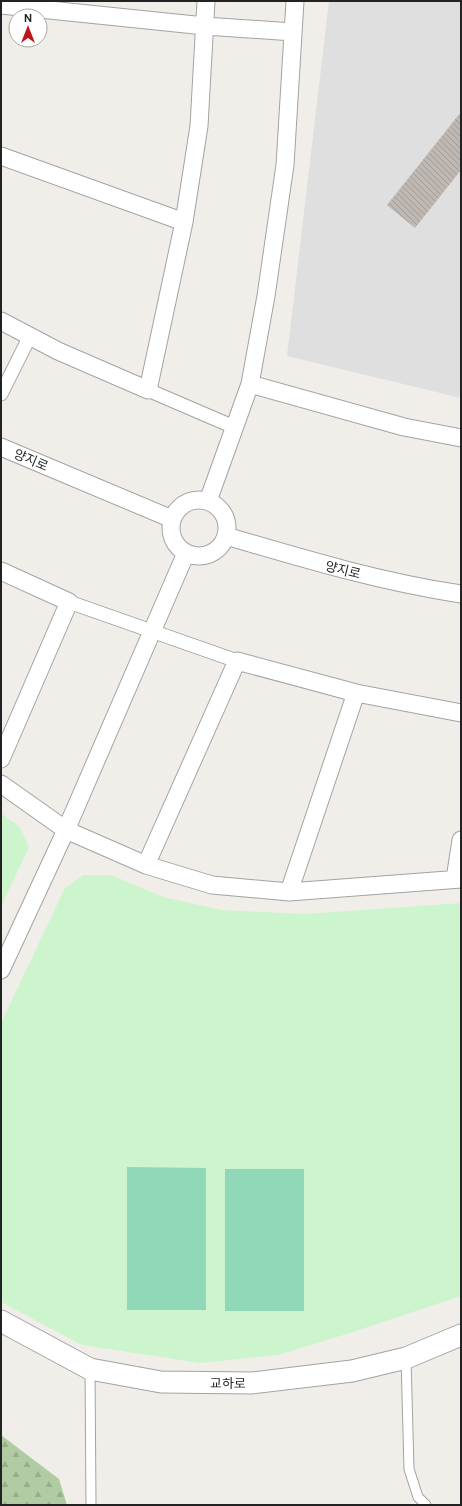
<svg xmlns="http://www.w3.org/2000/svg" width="462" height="1506" font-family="'DM Sans','Noto Sans KR',sans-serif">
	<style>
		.residential { fill: #e0dfdf }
		.forest { fill: url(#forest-firs) }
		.park { fill: #ccf5cd }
		.pitch { fill: #90d8b8 }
		.building { fill: url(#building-back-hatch) }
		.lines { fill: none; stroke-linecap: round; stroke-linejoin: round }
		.service-casing { stroke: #a3a3a3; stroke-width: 11 }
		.pedestrian-casing { stroke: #a3a3a3; stroke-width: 15 }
		.minor-casing { stroke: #a3a3a3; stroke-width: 19 }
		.tertiary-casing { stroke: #a3a3a3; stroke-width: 23 }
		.service { stroke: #fff; stroke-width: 9 }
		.pedestrian { stroke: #fff; stroke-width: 13 }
		.minor { stroke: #fff; stroke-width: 17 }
		.tertiary { stroke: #fff; stroke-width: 21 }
		.labels { text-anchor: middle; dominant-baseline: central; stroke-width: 3.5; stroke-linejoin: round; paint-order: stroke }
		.street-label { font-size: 13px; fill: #222; stroke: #fff }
	</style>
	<defs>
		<pattern id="forest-firs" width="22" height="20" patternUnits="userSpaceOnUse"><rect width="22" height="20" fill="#b1cca2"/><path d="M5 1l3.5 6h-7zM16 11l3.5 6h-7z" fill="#98af8b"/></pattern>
		<pattern id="building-back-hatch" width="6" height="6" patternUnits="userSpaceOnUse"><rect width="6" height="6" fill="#beb7b2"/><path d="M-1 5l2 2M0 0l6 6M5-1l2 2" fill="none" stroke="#a39d99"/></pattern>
	</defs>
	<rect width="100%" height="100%" fill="#f1eeea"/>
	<path class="residential" d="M 329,1 L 461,1 L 461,398 L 287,356 Z"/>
	<path class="forest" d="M 1,1435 L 59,1479 L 67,1505 L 1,1505 Z"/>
	<path class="park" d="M 1,813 L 20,827 L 29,847 L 1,907 Z
		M 83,875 L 111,875 L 163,897 L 222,910 L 305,914 L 461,903 L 461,1296 L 353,1332 L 278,1355 L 200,1363 L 82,1345 L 1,1302 L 1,1023 L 65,888 Z"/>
	<path class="pitch" d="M 127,1167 L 206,1168 L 206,1310 L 127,1310 Z
		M 225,1169 L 304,1169 L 304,1311 L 225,1311 Z"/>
	<path class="building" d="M 461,112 L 461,170 L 415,228 L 387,205 Z"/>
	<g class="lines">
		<defs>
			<path id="service" d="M 406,1358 L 409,1469 L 418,1497 L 426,1505
				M 90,1369 L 91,1505"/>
			<path id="pedestrian" d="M 148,390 L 234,427
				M 1,394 L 30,336
				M 69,602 L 237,661"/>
			<path id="minor" d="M 1,5 L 205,26 L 293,32
				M 1,156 L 184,222
				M 1,321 L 58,351 L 148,390 L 184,222 L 199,126 L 206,1
				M 250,384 L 404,427 L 461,438
				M 1,447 L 172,519
				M171 528a28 28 0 1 1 56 0a28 28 0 1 1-56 0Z
				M 208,501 L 250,384 L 266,296 L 285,165 L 295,1
				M 226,536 C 304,559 381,582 461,594
				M 1,571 L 69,602 L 1,759
				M 1,784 L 66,830 L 146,865 L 212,885 L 289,892 L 461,879
				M 146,865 L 237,661 L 356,693 L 461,713
				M 455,879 L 461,840
				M 289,892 L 356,693
				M 1,970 L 66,830 L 186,553"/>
			<path id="tertiary" d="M 1,1321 L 90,1369 L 161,1382 L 252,1383 L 352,1371 L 406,1358 L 461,1335"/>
		</defs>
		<use href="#service" class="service-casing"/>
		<use href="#pedestrian" class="pedestrian-casing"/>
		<use href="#minor" class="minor-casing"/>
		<use href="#tertiary" class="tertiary-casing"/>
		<use href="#service" class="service"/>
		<use href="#pedestrian" class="pedestrian"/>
		<use href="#minor" class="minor"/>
		<use href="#tertiary" class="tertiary"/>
	</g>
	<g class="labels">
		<g class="street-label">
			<text transform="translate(31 460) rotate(23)">양지로</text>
			<text transform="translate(343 570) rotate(14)">양지로</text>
			<text x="228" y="1383">교하로</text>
		</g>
	</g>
	<rect width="462" height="1506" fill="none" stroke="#222222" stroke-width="4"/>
	<g transform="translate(28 28)"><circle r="19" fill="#ffffff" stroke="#a7a7a7"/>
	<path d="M0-3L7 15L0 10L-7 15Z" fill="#c0141d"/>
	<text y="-6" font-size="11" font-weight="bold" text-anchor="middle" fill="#222222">N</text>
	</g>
</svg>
